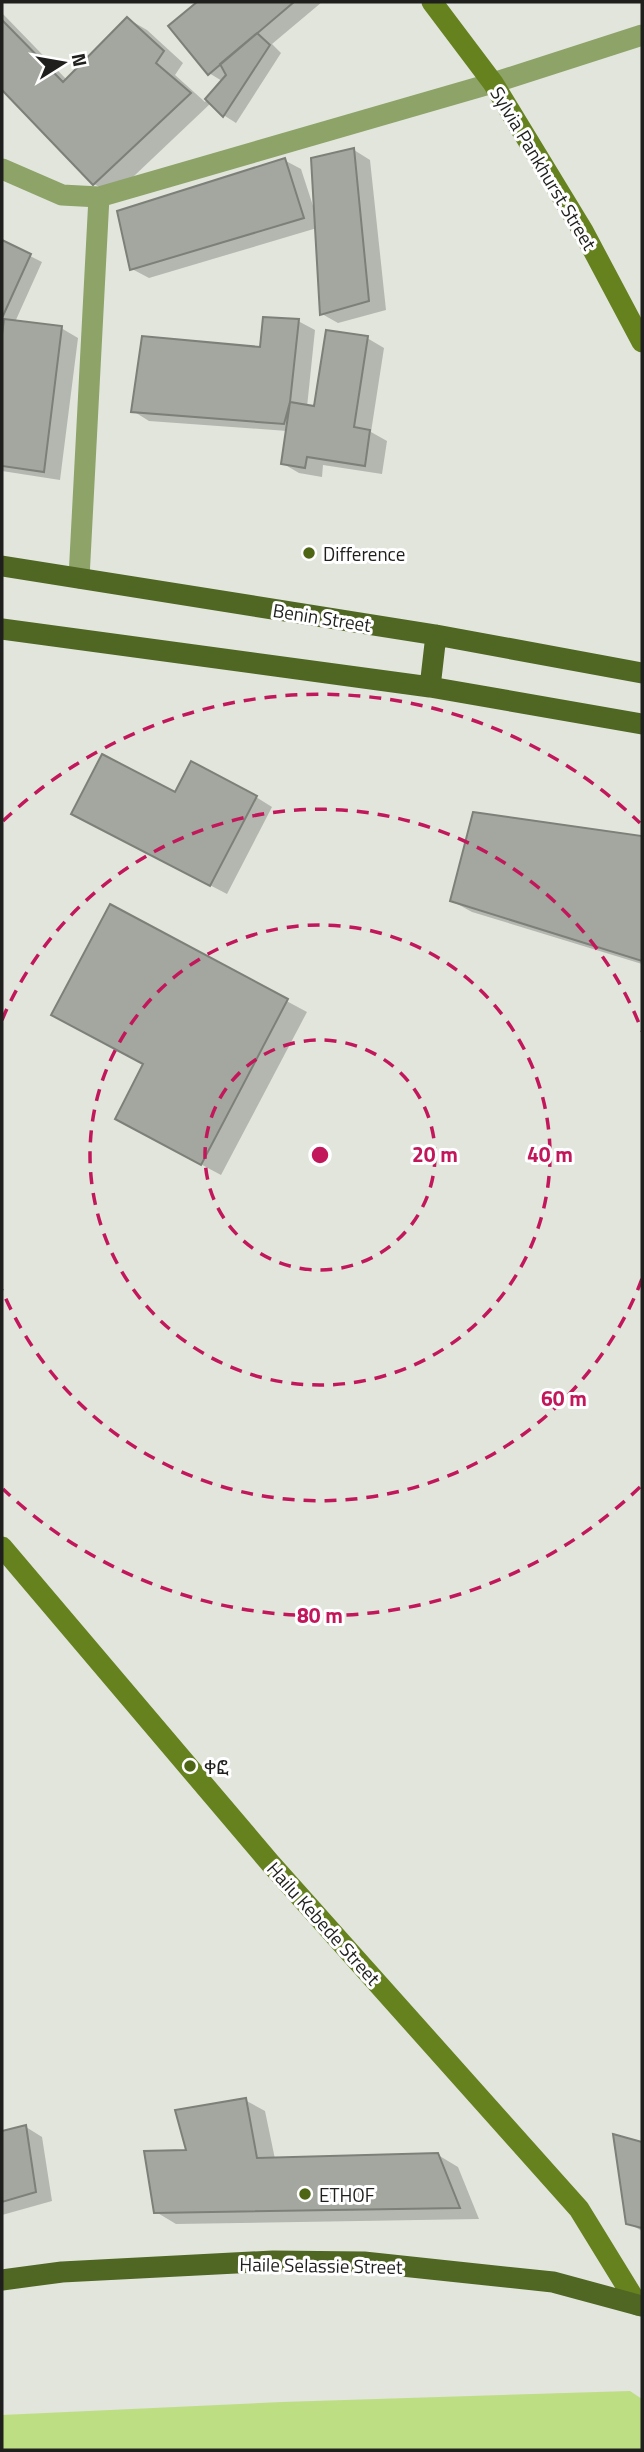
<svg xmlns="http://www.w3.org/2000/svg" width="644" height="2452" font-family="'Titillium Web','Noto Sans Ethiopic',sans-serif">
	<style>
		.green { fill: #bede83 }
		.shadow { fill: #0003 }
		.building { fill: #a4a79f; stroke: #7c8078; stroke-width: 2 }
		.lines { fill: none; stroke-linecap: round; stroke-linejoin: round }
		.street { stroke: #8da368; stroke-width: 21 }
		.secondary { stroke: #65821f; stroke-width: 21 }
		.primary { stroke: #506623; stroke-width: 21 }
		.ring { fill: none; stroke: #c2185b; stroke-width: 3.5; stroke-dasharray: 12 9 }
		.poi-dot { fill: #4e6614; stroke: #fff; stroke-width: 2.5 }
		.labels { text-anchor: middle; dominant-baseline: central; stroke-width: 6; stroke-linejoin: round; paint-order: stroke }
		.street-label { font-size: 19px; fill: #1f201d; stroke: #fff }
		.poi-label { font-size: 19px; fill: #1f201d; stroke: #fff; text-anchor: start }
		.centre { fill: #c2185b; stroke: #fff; stroke-width: 3.5 }
		.ring-label { font-size: 21px; text-anchor: middle; font-weight: bold; fill: #c2185b; stroke: #fff; stroke-width: 6; stroke-linejoin: round; paint-order: stroke }
	</style>
	<rect width="100%" height="100%" fill="#e1e5dc"/>
	<path class="green" d="M 630,2391 L 642,2399 L 642,2450 L 2,2450 L 2,2415 L 282,2402 Z"/>
	<path class="shadow" d="M 200,2 L 322,2 L 272,44 L 281,53 L 236,123 L 225,116 L 211,103 L 114,195 L 94,184 L 2,88 L 2,13 L 67,80 L 128,19 L 147,30 L 183,63 L 175,75 L 205,102 L 222,81 L 209,73 L 171,27 Z
		M 354,150 L 370,160 L 386,310 L 338,323 L 322,314 L 317,228 L 149,278 L 132,269 L 284,160 L 301,169 L 315,212 Z
		M 2,242 L 42,262 L 15,322 L 61,328 L 78,338 L 60,480 L 2,471 Z
		M 298,321 L 315,330 L 307,407 L 315,408 L 367,338 L 384,348 L 371,432 L 387,441 L 382,474 L 323,465 L 322,477 L 299,473 L 282,463 L 287,431 L 149,421 L 133,411 L 262,349 Z
		M 176,795 L 256,797 L 272,807 L 227,894 L 90,823 Z
		M 474,814 L 642,838 L 642,964 L 472,912 L 452,901 Z
		M 110,906 L 307,1012 L 221,1175 L 137,1130 L 145,1064 Z
		M 245,2100 L 265,2111 L 275,2159 L 438,2155 L 458,2167 L 479,2219 L 176,2224 L 156,2212 Z
		M 26,2127 L 42,2137 L 52,2201 L 2,2215 L 2,2133 Z
		M 616,2136 L 642,2144 L 642,2231 L 628,2223 Z"/>
	<path class="building" d="M 197,2 L 294,2 L 208,75 L 168,26 Z
		M 127,17 L 164,51 L 156,63 L 191,93 L 93,185 L 2,90 L 2,20 L 63,82 Z
		M 257,33 L 270,45 L 223,117 L 205,99 L 226,75 L 220,64 Z
		M 354,148 L 369,301 L 320,315 L 311,158 Z
		M 285,158 L 304,218 L 130,270 L 117,211 Z
		M 2,240 L 31,254 L 2,318 Z
		M 263,317 L 299,319 L 290,402 L 284,424 L 131,412 L 142,336 L 260,347 Z
		M 4,319 L 62,326 L 44,472 L 2,466 L 2,335 Z
		M 326,330 L 368,336 L 354,427 L 370,430 L 365,466 L 307,457 L 305,468 L 281,464 L 290,402 L 314,406 Z
		M 102,754 L 175,792 L 191,761 L 257,796 L 210,886 L 71,814 Z
		M 473,812 L 642,836 L 642,961 L 450,901 Z
		M 110,904 L 288,999 L 201,1165 L 115,1119 L 143,1064 L 51,1015 Z
		M 246,2098 L 257,2158 L 438,2153 L 460,2208 L 154,2213 L 144,2151 L 186,2150 L 175,2110 Z
		M 26,2125 L 36,2192 L 2,2202 L 2,2131 Z
		M 613,2134 L 642,2142 L 642,2228 L 626,2224 Z"/>
	<g class="lines">
		<path class="street" d="M 2,169 L 62,195 L 99,197
			M 79,578 L 99,197 L 493,83 L 642,35"/>
		<path class="secondary" d="M 432,2 L 493,83 L 583,231 L 642,342
			M 2,1547 L 271,1864 L 579,2209 L 638,2305"/>
		<path class="primary" d="M 2,566 L 436,635 L 642,673
			M 2,629 L 430,687 L 642,724
			M 430,687 L 436,635
			M 2,2280 L 62,2272 L 273,2261 L 364,2262 L 553,2282 L 642,2306"/>
	</g>
	<g class="ring">
		<circle cx="320" cy="1155" r="115"/>
		<circle cx="320" cy="1155" r="230"/>
		<path d="M642 1279A345 345 0 0 1 2 1290M2 1020A345 345 0 0 1 642 1031"/>
		<path d="M640 1487A461 461 0 0 1 3 1489M3 821A461 461 0 0 1 640 823"/>
	</g>
	<g class="poi-dot">
		<circle cx="309" cy="553" r="7"/>
		<circle cx="190" cy="1766" r="7"/>
		<circle cx="305" cy="2194" r="7"/>
	</g>
	<g class="labels">
		<g class="street-label">
			<text transform="translate(544 168) rotate(59)">Sylvia Pankhurst Street</text>
			<text transform="translate(322 617) rotate(9)">Benin Street</text>
			<text transform="translate(324 1923) rotate(48)">Hailu Kebede Street</text>
			<text transform="translate(321 2265) rotate(1)">Haile Selassie Street</text>
		</g>
		<g class="poi-label">
			<text x="323" y="553">Difference</text>
			<text x="204" y="1766">ቀፎ</text>
			<text x="319" y="2194">ETHOF</text>
		</g>
	</g>
	<circle cx="320" cy="1155" r="10" class="centre"/>
	<g class="ring-label">
		<text x="435" y="1162">20 m</text>
		<text x="550" y="1162">40 m</text>
		<text x="564" y="1406">60 m</text>
		<text x="320" y="1623">80 m</text>
	</g>
	<rect width="644" height="2452" fill="none" stroke="#1f201d" stroke-width="7"/>
	<g transform="translate(63 63) rotate(79)" stroke="#ffffff" stroke-width="5" paint-order="stroke">
	<path d="M0-5L12 26L0 18L-12 26Z" fill="#1f201d"/>
	<text y="-10" font-size="19" font-weight="bold" text-anchor="middle" fill="#1f201d">N</text>
	</g>
</svg>
